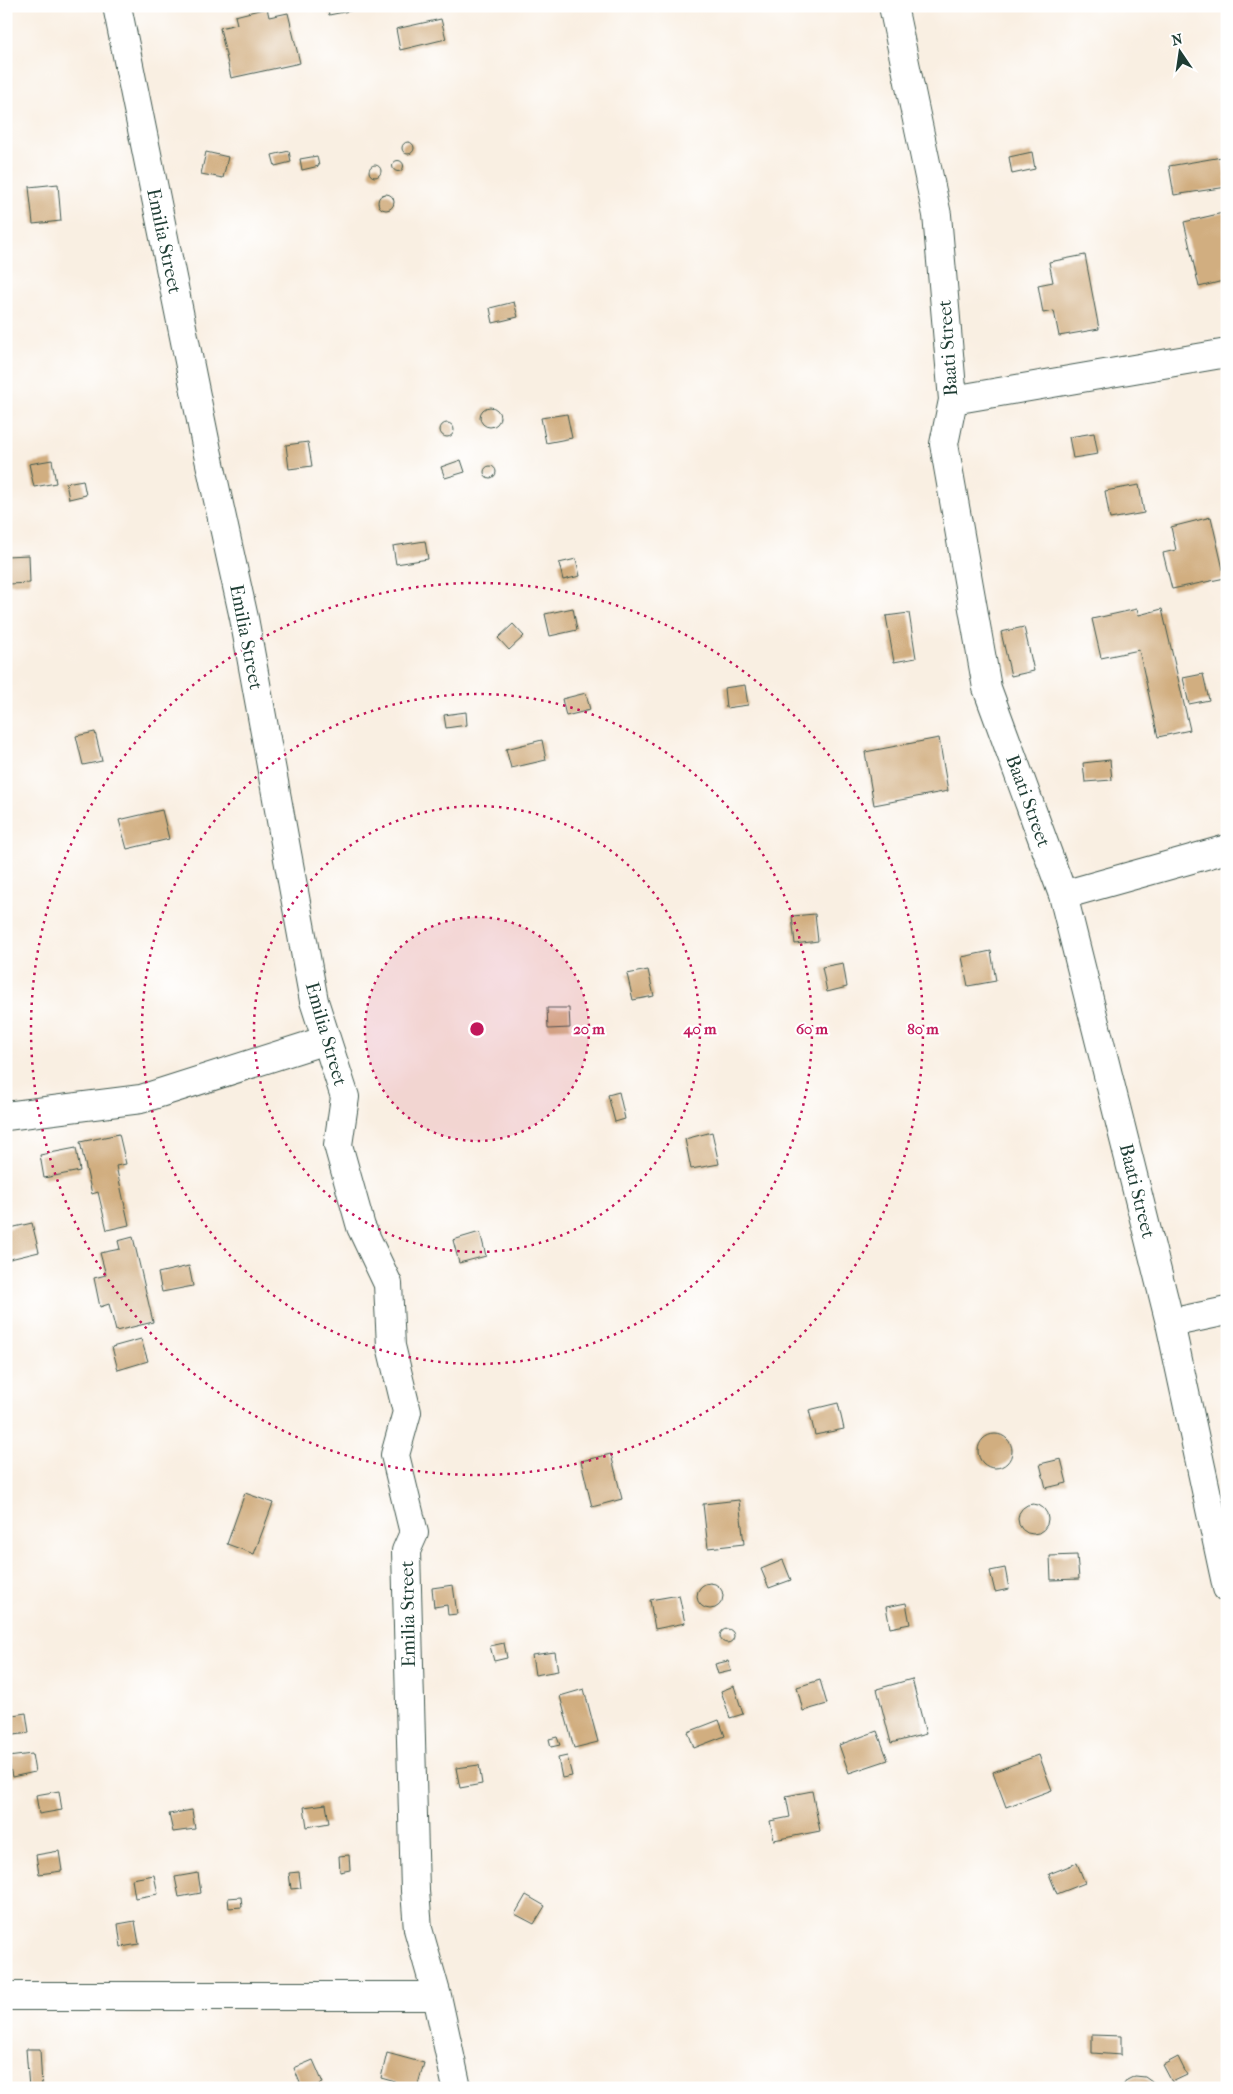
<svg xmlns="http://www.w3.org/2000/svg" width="1233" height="2094" font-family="'IM FELL French Canon',serif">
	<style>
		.building { fill: #d1ae80 }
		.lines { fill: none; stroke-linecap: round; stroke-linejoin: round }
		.minor-casing { stroke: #40584e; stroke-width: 30 }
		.minor { stroke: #fff; stroke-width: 28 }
		.ring { fill: none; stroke: #c2185b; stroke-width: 2.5; stroke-dasharray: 2.5 5 }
		.labels { text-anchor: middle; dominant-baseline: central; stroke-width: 4.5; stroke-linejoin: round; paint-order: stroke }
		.street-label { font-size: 19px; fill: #1f3d34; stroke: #fff }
		.centre { fill: #c2185b; stroke: #fff; stroke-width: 2.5 }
		.ring-label { font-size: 15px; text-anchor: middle; font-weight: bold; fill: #c2185b; stroke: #fff; stroke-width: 4.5; stroke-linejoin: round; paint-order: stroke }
	</style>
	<rect width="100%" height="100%" fill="#fff"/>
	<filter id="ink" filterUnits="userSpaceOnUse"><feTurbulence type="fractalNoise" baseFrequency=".02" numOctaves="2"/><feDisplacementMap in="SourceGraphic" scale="10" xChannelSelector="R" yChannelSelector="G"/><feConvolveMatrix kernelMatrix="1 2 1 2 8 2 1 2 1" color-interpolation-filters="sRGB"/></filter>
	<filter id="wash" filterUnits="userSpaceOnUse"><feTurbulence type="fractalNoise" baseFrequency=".0096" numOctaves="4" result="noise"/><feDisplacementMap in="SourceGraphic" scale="20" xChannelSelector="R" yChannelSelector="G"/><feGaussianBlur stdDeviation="1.12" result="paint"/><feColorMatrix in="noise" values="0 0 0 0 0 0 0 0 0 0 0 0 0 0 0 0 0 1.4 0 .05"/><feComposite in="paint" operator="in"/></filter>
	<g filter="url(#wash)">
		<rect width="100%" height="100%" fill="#f9efe2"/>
		<g id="blocks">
			<path class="building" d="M 327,6 L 359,6 L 359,9 L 329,15 Z
				M 267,8 L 269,17 L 288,13 L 300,63 L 231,78 L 220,28 L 237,24 L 235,16 Z
				M 441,19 L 446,39 L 400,50 L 396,29 Z
				M402 148a6 6 0 1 1 12 0a6 6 0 1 1-12 0Z
				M 289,151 L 291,162 L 275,166 L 272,155 Z
				M 206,152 L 228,157 L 223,178 L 201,174 Z
				M 1032,152 L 1035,169 L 1012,174 L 1009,157 Z
				M 317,156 L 319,166 L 302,170 L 300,159 Z
				M 1222,157 L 1227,187 L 1174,195 L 1169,166 Z
				M392.5 166a5.5 5.5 0 1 1 11 0a5.5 5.5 0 1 1-11 0Z
				M369 171a6 6 0 1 1 12 0a6 6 0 1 1-12 0Z
				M 58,184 L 61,221 L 33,224 L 29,187 Z
				M378 202a8 8 0 1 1 16 0a8 8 0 1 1-16 0Z
				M 1227,212 L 1227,280 L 1199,287 L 1184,222 Z
				M 1085,255 L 1099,329 L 1059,336 L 1054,311 L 1043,313 L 1038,285 L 1053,282 L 1049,262 Z
				M 514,302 L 518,317 L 493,323 L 490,308 Z
				M480 417a10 10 0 1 1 20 0a10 10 0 1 1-20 0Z
				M 567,414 L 572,438 L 546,443 L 541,418 Z
				M440 430a7 7 0 1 1 14 0a7 7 0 1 1-14 0Z
				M 1094,433 L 1098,454 L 1073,458 L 1069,437 Z
				M 308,442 L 312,466 L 289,469 L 286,445 Z
				M 52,460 L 56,483 L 34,487 L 29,464 Z
				M 461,460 L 465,472 L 445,478 L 441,467 Z
				M484 472a6 6 0 1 1 12 0a6 6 0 1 1-12 0Z
				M 83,480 L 86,495 L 69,499 L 66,483 Z
				M 1139,485 L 1144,513 L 1110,519 L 1105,491 Z
				M 1211,517 L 1225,578 L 1172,589 L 1163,553 L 1176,550 L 1171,527 Z
				M 425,541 L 428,559 L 396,564 L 393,546 Z
				M 29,555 L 30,583 L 8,584 L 6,556 Z
				M 576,559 L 580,576 L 563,580 L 559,563 Z
				M 573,608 L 577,630 L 550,636 L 545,614 Z
				M 1137,609 L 1139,615 L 1162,609 L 1190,730 L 1158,737 L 1139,650 L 1101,658 L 1092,619 Z
				M 909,613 L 916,658 L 894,662 L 886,616 Z
				M 513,624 L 524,636 L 509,650 L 498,638 Z
				M 1024,627 L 1034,671 L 1011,676 L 1001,632 Z
				M 1203,674 L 1209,700 L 1189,704 L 1183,678 Z
				M 745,685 L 748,705 L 726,708 L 724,688 Z
				M 586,693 L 590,710 L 566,716 L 562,699 Z
				M 466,712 L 467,725 L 446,728 L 444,715 Z
				M 95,732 L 102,761 L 83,765 L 76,736 Z
				M 939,738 L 948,791 L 874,805 L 865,752 Z
				M 542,740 L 546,760 L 511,768 L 506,749 Z
				M 1110,760 L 1112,780 L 1085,782 L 1083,763 Z
				M 162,810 L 169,839 L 127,849 L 119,820 Z
				M 815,914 L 818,941 L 795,944 L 792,916 Z
				M 991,951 L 996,981 L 968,986 L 962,957 Z
				M 843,963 L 847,987 L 827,992 L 822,967 Z
				M 648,970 L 654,996 L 633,1000 L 627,974 Z
				M 547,1008 L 569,1008 L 570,1028 L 548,1029 Z
				M 619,1092 L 625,1119 L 615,1122 L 608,1095 Z
				M 712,1132 L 719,1164 L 691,1169 L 685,1139 Z
				M 119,1134 L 126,1164 L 116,1166 L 129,1225 L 107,1230 L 98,1192 L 92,1194 L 80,1142 Z
				M 76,1148 L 80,1171 L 44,1178 L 40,1155 Z
				M 32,1223 L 39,1252 L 6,1260 L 6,1229 Z
				M 480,1232 L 486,1256 L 459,1263 L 453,1240 Z
				M 133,1237 L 153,1322 L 116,1331 L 109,1304 L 100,1307 L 94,1278 L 106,1275 L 100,1253 L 120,1249 L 118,1241 Z
				M 189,1266 L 193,1286 L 162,1292 L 158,1273 Z
				M 141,1339 L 148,1361 L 118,1370 L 112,1347 Z
				M 838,1403 L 844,1429 L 815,1435 L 809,1410 Z
				M978 1451a17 17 0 1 1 34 0a17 17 0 1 1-34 0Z
				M 611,1454 L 622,1499 L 592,1507 L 581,1461 Z
				M 1061,1459 L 1067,1483 L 1046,1488 L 1040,1464 Z
				M 245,1493 L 273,1503 L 254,1554 L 227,1544 Z
				M 739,1500 L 744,1544 L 708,1548 L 703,1504 Z
				M1018 1519a15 15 0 1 1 30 0a15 15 0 1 1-30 0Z
				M 1077,1555 L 1079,1579 L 1051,1580 L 1050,1556 Z
				M 783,1560 L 791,1580 L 769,1588 L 761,1569 Z
				M 1005,1568 L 1009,1589 L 995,1592 L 990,1571 Z
				M697 1596a13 13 0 1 1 26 0a13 13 0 1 1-26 0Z
				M 453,1585 L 457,1614 L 448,1615 L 447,1605 L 434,1607 L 432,1588 Z
				M 679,1595 L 685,1623 L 655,1629 L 650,1600 Z
				M 906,1603 L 910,1624 L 890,1628 L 886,1607 Z
				M720 1636a7 7 0 1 1 14 0a7 7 0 1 1-14 0Z
				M 504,1643 L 507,1658 L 494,1661 L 490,1646 Z
				M 555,1652 L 558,1671 L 535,1675 L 532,1655 Z
				M 728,1661 L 731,1671 L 718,1674 L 715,1664 Z
				M 912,1679 L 926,1734 L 891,1743 L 877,1689 Z
				M 820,1680 L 827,1704 L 803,1711 L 797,1687 Z
				M 734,1686 L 743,1714 L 730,1718 L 721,1691 Z
				M 584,1689 L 598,1742 L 574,1748 L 560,1696 Z
				M 26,1713 L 29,1733 L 7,1736 L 6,1716 Z
				M 719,1720 L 725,1736 L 694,1748 L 688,1732 Z
				M 877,1731 L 888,1760 L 849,1773 L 839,1745 Z
				M 557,1737 L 560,1745 L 551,1747 L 549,1739 Z
				M 32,1754 L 35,1772 L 12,1777 L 8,1757 Z
				M 1039,1755 L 1052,1790 L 1006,1807 L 993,1772 Z
				M 567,1756 L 572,1776 L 562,1778 L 558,1758 Z
				M 479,1765 L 482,1784 L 460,1788 L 456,1768 Z
				M 59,1791 L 62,1810 L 39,1814 L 36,1795 Z
				M 812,1791 L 820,1831 L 774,1840 L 770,1821 L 790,1817 L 786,1796 Z
				M 326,1804 L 329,1823 L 307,1827 L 304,1807 Z
				M 192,1810 L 195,1829 L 173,1832 L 169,1814 Z
				M 59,1851 L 62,1871 L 39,1874 L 36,1855 Z
				M 349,1855 L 350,1870 L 340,1872 L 339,1856 Z
				M 1077,1863 L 1085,1883 L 1057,1894 L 1049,1874 Z
				M 299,1872 L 301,1888 L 291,1889 L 289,1873 Z
				M 198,1873 L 201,1893 L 179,1897 L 175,1877 Z
				M 154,1875 L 158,1894 L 135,1898 L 132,1879 Z
				M 526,1895 L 545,1906 L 534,1924 L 515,1914 Z
				M 241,1897 L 242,1907 L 229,1908 L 228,1898 Z
				M 135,1921 L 139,1944 L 121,1947 L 118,1924 Z
				M 1092,2035 L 1121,2036 L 1121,2055 L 1092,2053 Z
				M 26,2049 L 40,2049 L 42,2087 L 29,2088 Z
				M 387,2053 L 424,2063 L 417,2088 L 381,2078 Z
				M 1178,2057 L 1187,2075 L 1172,2082 L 1163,2065 Z
				M 313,2060 L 323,2083 L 312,2088 L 302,2088 L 294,2068 Z
				M 1135,2076 L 1145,2077 L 1152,2082 L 1155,2088 L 1121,2088 L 1127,2080 Z"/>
		</g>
	</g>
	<g filter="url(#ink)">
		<use href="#blocks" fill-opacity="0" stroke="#40584e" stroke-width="1"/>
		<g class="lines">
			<defs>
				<path id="minor" d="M 117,6 L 207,450 L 244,618 L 314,1001 L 345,1097 L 338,1145 L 361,1227 L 388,1284 L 391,1346 L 407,1412 L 395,1455 L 414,1533 L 406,1551 L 415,1891 L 418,1929 L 437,1996 L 457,2088
					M 893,6 L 937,215 L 953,400 L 944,444 L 987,688 L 1063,895 L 1170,1323 L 1227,1588
					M 953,400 L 1227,353
					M 1063,895 L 1227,849
					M 6,1116 L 141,1099 L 326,1040
					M 1170,1323 L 1227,1311
					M 6,1996 L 437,1996"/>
			</defs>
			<use href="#minor" class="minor-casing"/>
			<use href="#minor" class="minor"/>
		</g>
	</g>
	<circle cx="477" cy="1029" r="112" fill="#c2185b" fill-opacity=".12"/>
	<g class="ring">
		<circle cx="477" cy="1029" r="112"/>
		<circle cx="477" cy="1029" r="223"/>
		<circle cx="477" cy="1029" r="335"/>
		<circle cx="477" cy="1029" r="446"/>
	</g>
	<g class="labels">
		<g class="street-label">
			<text transform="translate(164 241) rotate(78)">Emilia Street</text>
			<text transform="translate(948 348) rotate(-94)">Baati Street</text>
			<text transform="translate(246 637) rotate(79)">Emilia Street</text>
			<text transform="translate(1028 801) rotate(70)">Baati Street</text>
			<text transform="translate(326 1034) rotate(74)">Emilia Street</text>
			<text transform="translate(1137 1191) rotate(76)">Baati Street</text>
			<text transform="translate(408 1614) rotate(-91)">Emilia Street</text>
		</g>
	</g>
	<circle cx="477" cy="1029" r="8" class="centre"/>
	<g class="ring-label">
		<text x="589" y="1034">20 m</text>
		<text x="700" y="1034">40 m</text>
		<text x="812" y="1034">60 m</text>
		<text x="923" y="1034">80 m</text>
	</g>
	<rect width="1233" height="2094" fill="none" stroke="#fff" stroke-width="25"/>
	<g transform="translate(1180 52) rotate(347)" stroke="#ffffff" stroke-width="4" paint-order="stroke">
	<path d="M0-4L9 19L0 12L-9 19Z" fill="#1f3d34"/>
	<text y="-8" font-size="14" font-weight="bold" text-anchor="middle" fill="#1f3d34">N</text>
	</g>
</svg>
